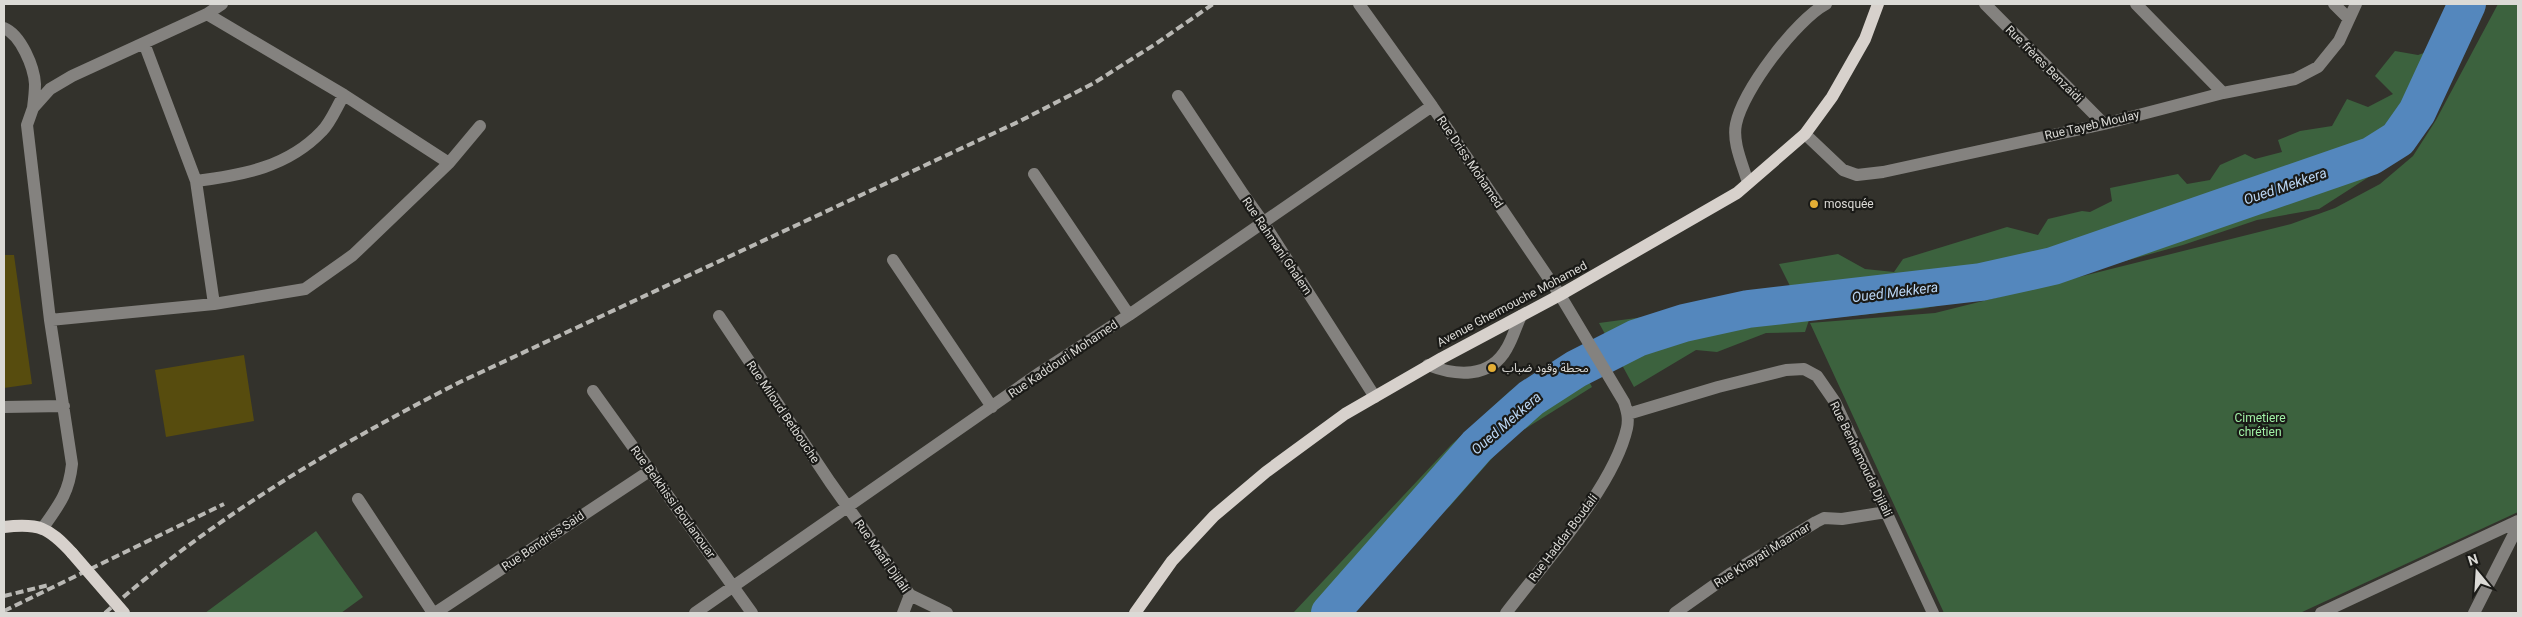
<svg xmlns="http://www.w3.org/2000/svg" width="2522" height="617" font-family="Roboto,'Noto Sans Arabic',sans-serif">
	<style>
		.green { fill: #3c623e }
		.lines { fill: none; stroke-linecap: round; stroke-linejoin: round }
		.river { stroke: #5487bd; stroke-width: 38 }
		.building { fill: #574c0e }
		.minor { stroke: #84827f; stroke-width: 12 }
		.major { stroke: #d7d1cc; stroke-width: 12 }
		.rail { stroke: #b9b8b4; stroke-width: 4; stroke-dasharray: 8 4; stroke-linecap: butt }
		.major-bridge { stroke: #d7d1cc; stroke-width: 12 }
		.poi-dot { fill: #e4ae35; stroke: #1a1a17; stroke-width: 2 }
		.labels { text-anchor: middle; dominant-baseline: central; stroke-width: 4.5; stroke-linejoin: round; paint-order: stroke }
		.street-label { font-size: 12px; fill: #dbdad6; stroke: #1a1a17 }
		.poi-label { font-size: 12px; fill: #dbdad6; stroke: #1a1a17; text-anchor: start }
		.park-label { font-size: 12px; fill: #a0f0a5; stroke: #1a1a17 }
		.water-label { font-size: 14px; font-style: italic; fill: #bad6f4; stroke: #1a1a17 }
	</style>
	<rect width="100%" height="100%" fill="#33322c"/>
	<path class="green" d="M 2498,4 L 2518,4 L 2518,512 L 2300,613 L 1944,613 L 1810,323 L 1935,313 L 2291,224 L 2335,208 L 2380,184 L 2413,156 L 2436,120 Z
		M 2461,40 L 2434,98 L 2403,155 L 2319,209 L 2257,220 L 2183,245 L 2031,287 L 1921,309 L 1809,320 L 1805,332 L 1766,333 L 1717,352 L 1696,350 L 1634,387 L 1599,323 L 1696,310 L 1706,304 L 1750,302 L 1794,294 L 1779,264 L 1838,254 L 1865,269 L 1894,272 L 1903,259 L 2007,227 L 2038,235 L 2048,219 L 2082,211 L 2090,212 L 2112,201 L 2110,188 L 2178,174 L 2187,184 L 2210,180 L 2220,165 L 2245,154 L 2255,159 L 2282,152 L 2278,140 L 2300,131 L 2332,126 L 2347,99 L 2368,107 L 2393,94 L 2375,76 L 2395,51 L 2418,55 Z
		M 1570,354 L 1574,364 L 1561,372 L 1584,372 L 1592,387 L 1509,439 L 1450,506 L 1399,552 L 1346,613 L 1326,613 L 1335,594 L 1375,552 L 1416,519 L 1439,478 L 1468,450 L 1509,424 L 1512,404 L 1528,406 L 1554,389 L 1557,375 L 1523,396 L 1506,404 L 1506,420 L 1488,427 L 1432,482 L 1405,521 L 1333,587 L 1320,613 L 1293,613 L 1451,445 L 1510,391 Z
		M 316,531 L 363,597 L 341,613 L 205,613 Z"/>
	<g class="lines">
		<path class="river" d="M 1330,613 L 1477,446 L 1531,398 L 1576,369 L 1637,338 L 1684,323 L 1748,309 L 1981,282 L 2053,266 L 2371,156 L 2398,139 L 2417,112 L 2467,4"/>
	</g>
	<path class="building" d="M 4,255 L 14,255 L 32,384 L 4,388 Z
		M 244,355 L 254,421 L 166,437 L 155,370 Z"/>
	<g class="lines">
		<path class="minor" d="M 1359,4 L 1432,106 L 1560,295 L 1624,402 C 1627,411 1629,418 1627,428 C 1614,487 1543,564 1506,613
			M 1985,4 L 2104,124
			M 2136,4 L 2223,93
			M 2334,4 L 2349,19
			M 207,14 L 344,95 L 449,163
			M 4,28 C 21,35 34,67 35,84 C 35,92 34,100 33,108
			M 144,43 L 196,181 L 214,304
			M 1178,96 L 1243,194 L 1263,222 L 1375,397
			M 1805,134 L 1843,170 L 1857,175 L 1883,172 L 2104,124 L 2223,93 L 2295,79 L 2318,67 L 2339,41 L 2356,4
			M 1034,174 L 1129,315
			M 196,181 C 243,175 288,167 322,131 C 331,122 337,106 344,95
			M 1748,183 C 1743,165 1732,143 1736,124 C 1743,90 1796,20 1826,4
			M 893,260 L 992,407
			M 719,316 L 830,482 L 910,595 L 947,613
			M 50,320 L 214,304 L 305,289 L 353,255 L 449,163 L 480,126
			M 1428,365 C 1456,376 1490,379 1507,348 C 1513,338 1516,326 1521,316
			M 593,391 L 752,613
			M 4,407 L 64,406
			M 1628,414 L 1718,387 L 1786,370 L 1804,369 L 1817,376 L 1835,402 L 1933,613
			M 358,499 L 433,613
			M 42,529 C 59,505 69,493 72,464 L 50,320 L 27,125 L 33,108 L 50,89 L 72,76 L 207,14 L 222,4
			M 435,613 L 651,470
			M 695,613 L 1041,372 L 1129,315 L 1432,106
			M 903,613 L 910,595
			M 1675,613 L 1730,574 L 1816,522 L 1824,518 L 1842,519 L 1886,512
			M 2321,613 L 2518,521
			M 2474,613 L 2518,526"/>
		<path class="major" d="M 4,527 C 39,523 48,527 72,553
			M 1135,613 L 1172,561 L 1214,516 L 1266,472 L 1345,414 L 1442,358 L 1560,295 L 1737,193 L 1805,134 L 1832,97 L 1865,39 L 1878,4"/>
		<path class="rail" d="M 4,596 L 49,585
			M 4,611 L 224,504
			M 105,613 C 212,518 333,447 460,382 L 1020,121 L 1094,83 L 1157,43 L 1213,4"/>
		<path class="major-bridge" d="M 72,553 L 124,613"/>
	</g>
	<g class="poi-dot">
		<circle cx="1814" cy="204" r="5"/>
		<circle cx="1492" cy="368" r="5"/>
	</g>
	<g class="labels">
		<g class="street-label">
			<text transform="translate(2044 64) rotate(45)">Rue frères Benzaidi</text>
			<text transform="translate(2092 125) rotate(-13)">Rue Tayeb Moulay</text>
			<text transform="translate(1470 162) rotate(56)">Rue Driss Mohamed</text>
			<text transform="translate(1277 246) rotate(56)">Rue Rahmani Ghalem</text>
			<text transform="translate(1512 304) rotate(-28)">Avenue Ghermouche Mohamed</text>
			<text transform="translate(1063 359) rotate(-34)">Rue Kaddouri Mohamed</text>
			<text transform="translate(783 412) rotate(56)">Rue Miloud Betbouche</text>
			<text transform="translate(1861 459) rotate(64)">Rue Benhamouda Djilali</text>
			<text transform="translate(673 502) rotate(54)">Rue Belkhissi Boulanouar</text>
			<text transform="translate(1563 538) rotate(-53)">Rue Haddar Boudali</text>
			<text transform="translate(543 541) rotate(-34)">Rue Bendriss Said</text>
			<text transform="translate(1762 555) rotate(-32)">Rue Khayati Maamar</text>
			<text transform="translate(882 556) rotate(55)">Rue Maafi Djilali</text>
		</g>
		<g class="poi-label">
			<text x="1824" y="204">mosquée</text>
			<text x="1502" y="368">محطة وقود ضباب</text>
		</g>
		<g class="park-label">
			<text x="2260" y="418">Cimetiere<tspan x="2260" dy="14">chrétien</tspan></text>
		</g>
		<g class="water-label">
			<text transform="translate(2285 186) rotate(-19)">Oued Mekkera</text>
			<text transform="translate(1895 292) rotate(-7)">Oued Mekkera</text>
			<text transform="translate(1506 423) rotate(-41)">Oued Mekkera</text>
		</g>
	</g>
	<rect width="2522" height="617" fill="none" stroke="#dbdad6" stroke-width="10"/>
	<g transform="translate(2477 572) rotate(342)" stroke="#1a1a17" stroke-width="4" paint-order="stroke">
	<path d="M0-4L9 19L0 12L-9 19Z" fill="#dbdad6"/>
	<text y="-8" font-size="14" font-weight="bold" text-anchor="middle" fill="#dbdad6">N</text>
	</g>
</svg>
